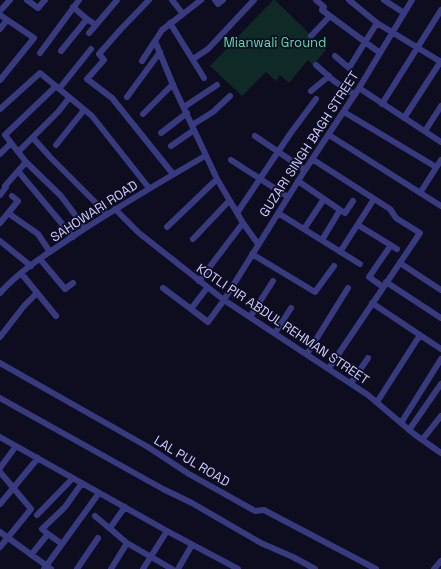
<svg xmlns="http://www.w3.org/2000/svg" width="441" height="569" font-family="'Space Grotesk',sans-serif">
	<style>
		.green { fill: #0f2926 }
		.lines { fill: none; stroke-linecap: round; stroke-linejoin: round }
		.minor { stroke: #373a7e; stroke-width: 6 }
		.labels { text-anchor: middle; dominant-baseline: central; stroke-width: 3.5; stroke-linejoin: round; paint-order: stroke }
		.park-label { font-size: 13px; fill: #57deb1; stroke: #0e0c1f }
		.street-label { font-size: 13px; fill: #cccaff; stroke: #0e0c1f }
	</style>
	<rect width="100%" height="100%" fill="#0e0c1f"/>
	<path class="green" d="M 273,0 L 275,0 L 326,50 L 313,65 L 308,60 L 289,83 L 280,75 L 276,81 L 266,72 L 242,96 L 210,66 Z"/>
	<g class="lines">
		<path class="minor" d="M 27,0 L 38,8 L 45,0
			M 149,0 L 121,29 L 99,54 L 104,60 L 87,79 L 112,98 L 173,174
			M 172,0 L 183,14 L 162,30 L 155,41 L 173,85 L 217,179 L 243,223 L 258,244
			M 215,0 L 218,4 L 223,0
			M 316,0 L 324,7 L 322,10 L 380,53
			M 349,0 L 377,23 L 441,62
			M 384,0 L 404,13
			M 0,11 L 10,0
			M 183,14 L 201,0
			M 0,15 L 34,38 L 0,80
			M 87,19 L 96,25 L 89,33
			M 170,23 L 204,78
			M 96,25 L 117,0
			M 0,29 L 7,20
			M 311,36 L 330,16
			M 61,51 L 87,19 L 73,7
			M 40,53 L 79,0
			M 335,56 L 349,68 L 377,23
			M 193,59 L 208,49 L 254,0
			M 142,61 L 155,41
			M 316,65 L 334,81 L 355,95
			M 56,86 L 5,135 L 26,162 L 61,196 L 85,228
			M 359,88 L 441,142
			M 59,89 L 91,49
			M 311,91 L 329,76
			M 127,97 L 160,52
			M 382,104 L 441,10
			M 184,107 L 217,85
			M 0,109 L 40,73 L 92,116 L 149,188
			M 344,112 L 436,167
			M 143,114 L 173,84
			M 404,118 L 441,61
			M 192,125 L 213,112 L 230,96
			M 425,131 L 441,106
			M 161,133 L 187,113
			M 329,135 L 441,206
			M 255,136 L 305,170
			M 33,138 L 51,158 L 107,214
			M 56,145 L 84,110
			M 171,146 L 194,130
			M 18,152 L 58,112 L 69,98
			M 0,154 L 11,143
			M 312,159 L 390,209 L 396,218 L 420,233 L 329,368
			M 231,160 L 288,197
			M 18,171 L 73,237
			M 298,181 L 340,210
			M 420,193 L 441,160
			M 0,195 L 6,187 L 5,186 L 26,162
			M 115,209 L 139,233 L 224,300 L 368,395 L 414,434 L 441,453
			M 8,213 L 38,234 L 50,252
			M 237,213 L 290,134 L 316,99
			M 278,213 L 360,264
			M 0,223 L 18,201 L 12,196
			M 358,225 L 397,249
			M 167,227 L 217,179
			M 304,229 L 324,199
			M 193,239 L 229,201
			M 322,240 L 340,210 L 345,213 L 353,201
			M 0,241 L 31,266
			M 340,252 L 374,199
			M 252,254 L 315,292 L 334,266
			M 40,259 L 65,289 L 73,283
			M 400,263 L 441,290
			M 21,273 L 56,316
			M 199,281 L 243,223
			M 386,282 L 441,318
			M 383,287 L 369,277 L 391,245
			M 163,288 L 191,309
			M 207,288 L 191,309 L 208,322 L 224,300 L 305,170 L 359,88 L 412,0
			M 0,293 C 20,270 47,254 72,237 C 116,208 160,182 205,156
			M 372,303 L 441,349
			M 250,317 L 273,281
			M 275,333 L 291,308
			M 0,337 L 24,306 L 37,293
			M 307,354 L 348,288
			M 0,363 L 148,447 L 189,474 L 255,511 L 264,510 L 376,569
			M 351,383 L 368,358
			M 0,398 L 163,489 L 192,503 L 261,543 L 293,557 L 315,569
			M 377,402 L 420,335
			M 401,423 L 441,359
			M 409,430 L 441,384
			M 0,437 L 167,531 L 238,569
			M 422,440 L 441,416
			M 0,468 L 16,446
			M 0,472 L 31,509 L 0,547
			M 0,504 L 38,458
			M 37,515 L 73,478
			M 95,516 L 127,543
			M 110,528 L 125,507
			M 0,532 L 51,569
			M 48,534 L 42,529 L 65,507 L 82,483
			M 31,555 L 48,534 L 62,544
			M 44,569 L 99,493
			M 77,569 L 98,538
			M 111,569 L 127,543 L 172,569
			M 143,569 L 167,531
			M 178,569 L 192,545
			M 434,569 L 441,561"/>
	</g>
	<g class="labels">
		<g class="park-label">
			<text x="275" y="42">Mianwali Ground</text>
		</g>
		<g class="street-label">
			<text transform="translate(309 144) rotate(-57)">GUZARI SINGH BAGH STREET</text>
			<text transform="translate(94 211) rotate(-33)">SAHOWARI ROAD</text>
			<text transform="translate(283 324) rotate(34)">KOTLI PIR ABDUL REHMAN STREET</text>
			<text transform="translate(192 461) rotate(31)">LAL PUL ROAD</text>
		</g>
	</g>
</svg>
